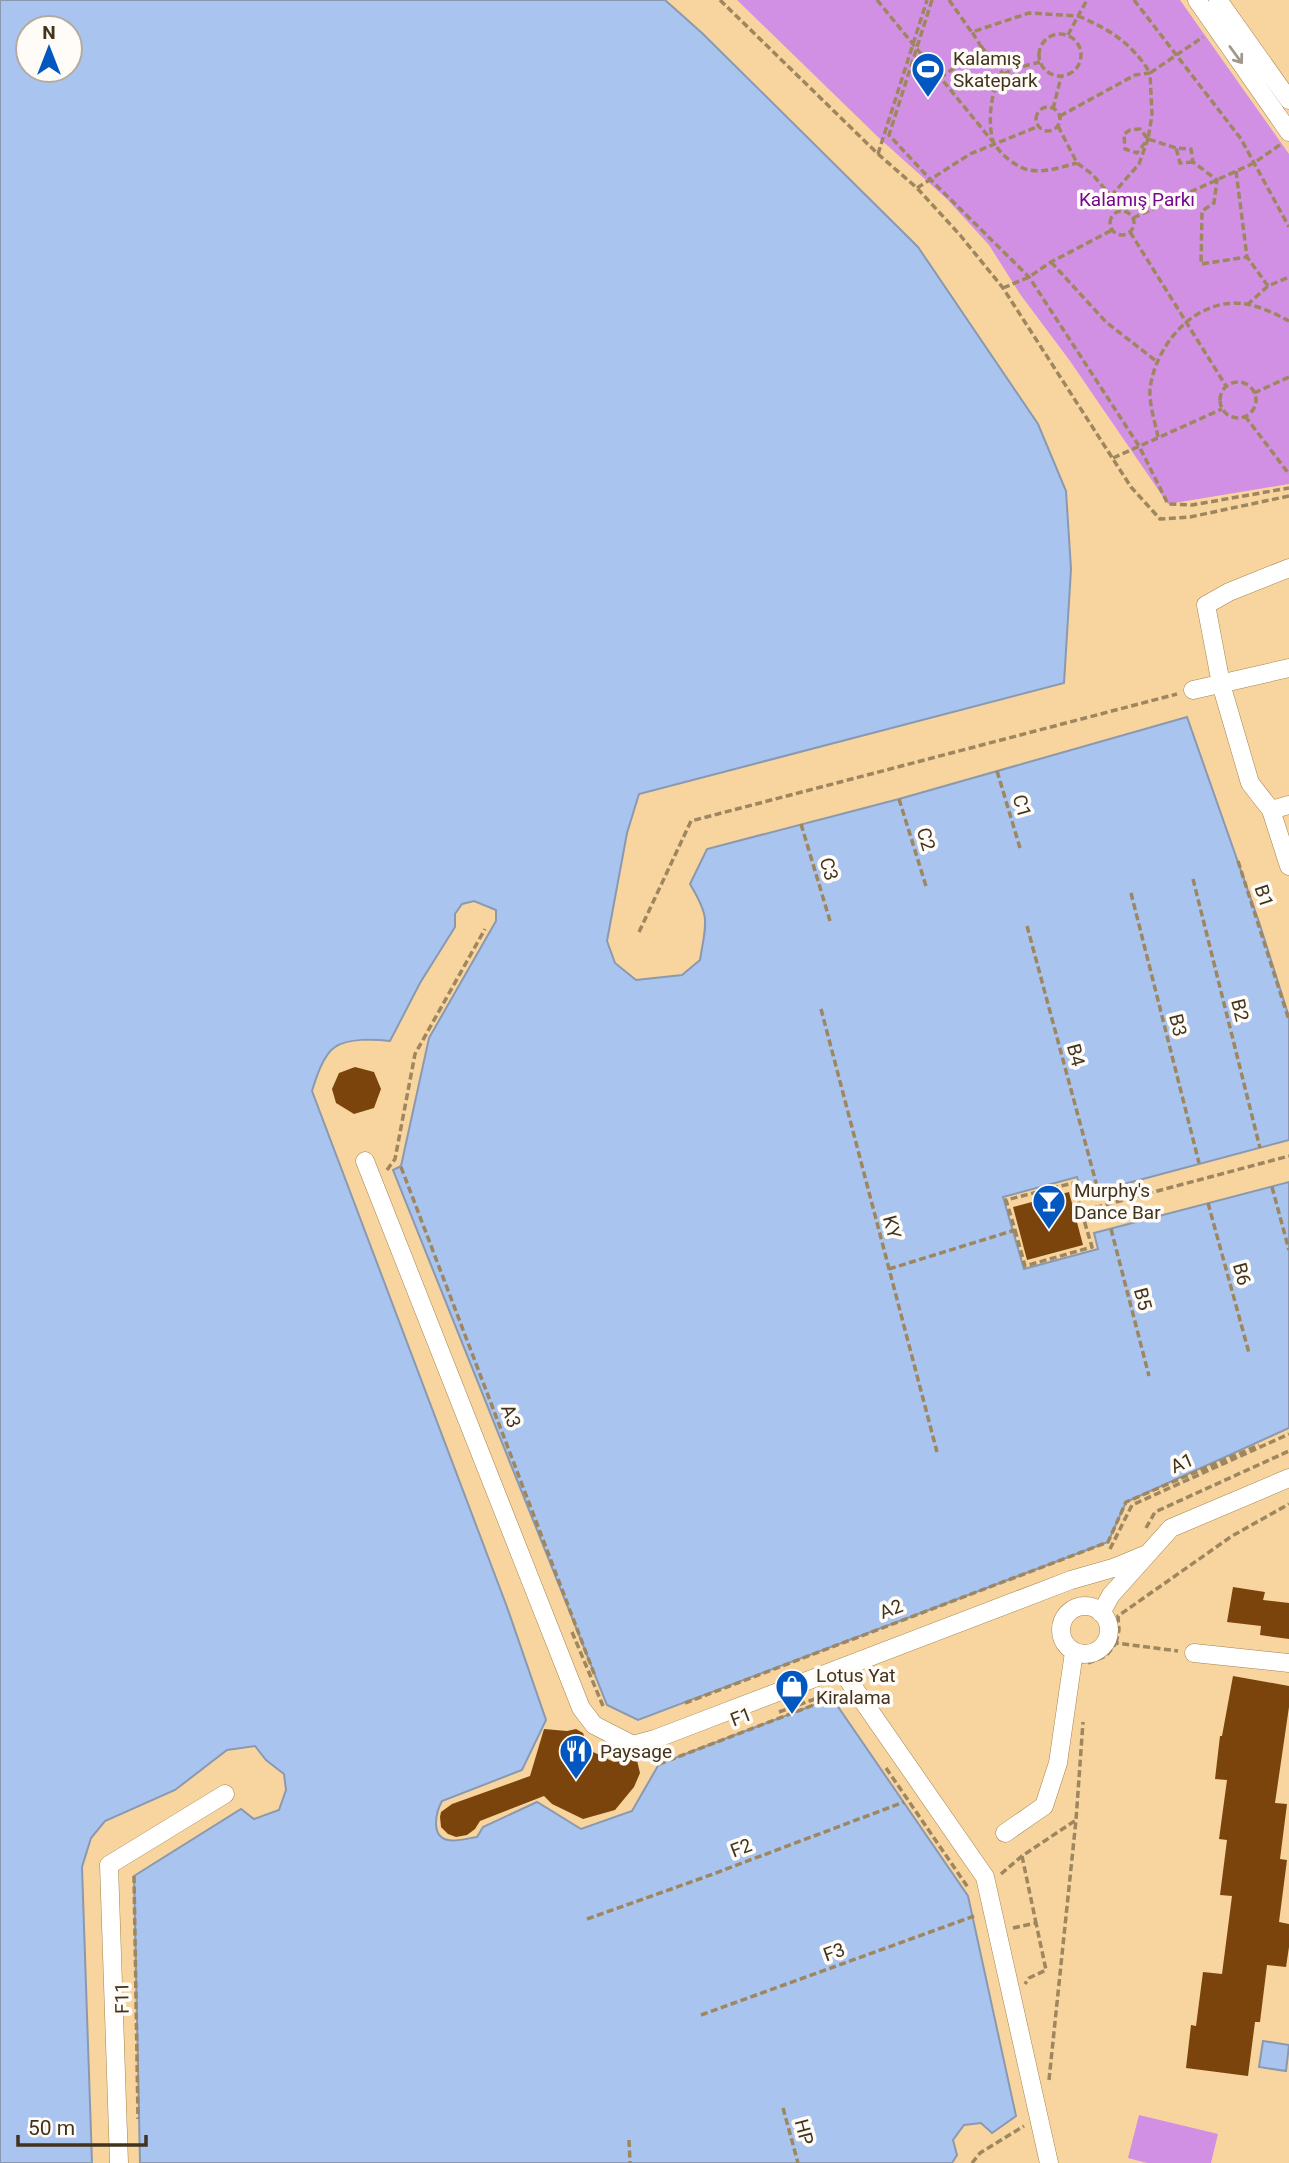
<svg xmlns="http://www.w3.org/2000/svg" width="1289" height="2163" font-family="Roboto,sans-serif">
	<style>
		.green { fill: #d290e5 }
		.water { fill: #a9c5ef; stroke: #8a99b0; stroke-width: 2; fill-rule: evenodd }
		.building { fill: #7c440d }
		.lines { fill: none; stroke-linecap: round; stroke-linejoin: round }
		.minor-casing { stroke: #a4834e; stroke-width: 19 }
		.path { stroke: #9e865f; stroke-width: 3.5; stroke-dasharray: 7 3.5; stroke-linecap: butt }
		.minor { stroke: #fff; stroke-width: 18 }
		.oneway { stroke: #a0998e }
		.labels { text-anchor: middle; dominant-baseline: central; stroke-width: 7; stroke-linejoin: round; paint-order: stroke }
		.poi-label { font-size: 19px; fill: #41331d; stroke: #fffbf6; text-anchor: start }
		.park-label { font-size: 19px; fill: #75078d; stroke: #fffbf6 }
		.street-label { font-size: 19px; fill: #41331d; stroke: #fffbf6 }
	</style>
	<rect width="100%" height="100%" fill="#f8d59e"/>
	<path class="green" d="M 737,0 L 1180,0 L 1289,154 L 1289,484 L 1168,504 L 1070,361 L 1020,294 L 989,245 L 947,199 L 878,137 Z
		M 1139,2115 L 1218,2134 L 1211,2163 L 1147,2163 L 1128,2158 Z"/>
	<path class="water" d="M 0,0 L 665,0 L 702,33 L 918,247 L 1038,424 L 1066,491 L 1071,569 L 1064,683 L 639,794 L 627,833 L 607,941 L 615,963 L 636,980 L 682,975 L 700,960 C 706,922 711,919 690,884 L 707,849 L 899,799 L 1187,717 L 1259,922 L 1289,1017 L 1289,1140 L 1083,1195 L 1077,1177 L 1003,1197 L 1024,1269 L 1098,1249 L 1094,1233 L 1289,1182 L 1289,1428 L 1126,1502 L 1108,1542 L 638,1720 L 607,1705 L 393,1170 L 401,1166 L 429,1038 L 496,921 L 496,910 L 474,901 L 462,904 L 455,914 L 455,927 L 420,983 L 390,1041 C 375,1039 348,1038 335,1047 C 323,1055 316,1078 312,1091 L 507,1607 L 546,1720 L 522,1770 L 442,1801 C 436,1812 430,1836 448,1840 C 456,1842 469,1838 477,1837 L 483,1827 L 537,1802 L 581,1829 L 632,1811 L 659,1764 L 832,1698 L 968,1896 L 1016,2116 L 992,2133 L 981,2123 L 964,2125 L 953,2140 L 957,2155 L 952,2163 L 140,2163 L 134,1876 L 241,1809 L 254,1819 L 279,1810 L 286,1790 L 284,1774 L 266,1760 L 255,1746 L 227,1750 L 175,1790 L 105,1821 L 91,1838 L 82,1867 L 92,2163 L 0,2163 ZM 70,28 L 70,70 L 28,70 L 28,28 Z
		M 1263,2041 L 1289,2045 L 1286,2071 L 1259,2067 Z"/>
	<path class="building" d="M 355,1067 L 374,1072 L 381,1089 L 374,1108 L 354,1114 L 336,1103 L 332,1089 L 339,1073 Z
		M 1069,1192 L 1083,1245 L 1027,1260 L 1013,1207 Z
		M 1233,1587 L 1265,1592 L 1263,1600 L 1289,1603 L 1289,1639 L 1260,1635 L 1261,1626 L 1227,1622 Z
		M 1233,1676 L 1289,1686 L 1289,1707 L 1275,1803 L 1287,1804 L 1280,1859 L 1287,1860 L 1279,1922 L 1289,1924 L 1289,1947 L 1286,1967 L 1267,1965 L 1260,2022 L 1255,2022 L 1248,2076 L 1186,2068 L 1191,2025 L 1196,2026 L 1203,1972 L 1222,1974 L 1232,1896 L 1220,1895 L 1227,1840 L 1219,1839 L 1227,1780 L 1215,1779 L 1220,1736 L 1222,1736 Z
		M 544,1729 L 567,1731 L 576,1729 L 583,1733 L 589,1750 L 614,1762 L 636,1756 L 640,1773 L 634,1787 L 615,1810 L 583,1819 L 552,1804 L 544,1796 L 480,1821 L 475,1829 L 467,1835 L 456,1837 L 448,1834 L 441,1827 L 440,1817 L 441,1812 L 452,1804 L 530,1776 Z"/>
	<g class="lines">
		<defs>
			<path id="minor" d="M 1197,0 L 1289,132
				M 1218,0 L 1289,100
				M 1289,568 L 1229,592 L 1206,605 L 1221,684 L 1250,783 L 1271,810 L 1289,805
				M 1193,690 L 1289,668
				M 1271,810 L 1289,866
				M 365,1161 L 581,1708 L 594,1725 L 633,1745 L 655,1739 L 1071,1580 L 1113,1568 L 1147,1554
				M1061 1630a24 24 0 1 1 48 0a24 24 0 1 1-48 0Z
				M 1101,1613 L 1111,1595 L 1171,1528 L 1289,1478
				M 1194,1653 L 1289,1663
				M 840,1668 L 985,1877 L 1049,2163
				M 1005,1833 L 1044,1806 L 1058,1763 L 1074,1652
				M 119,2163 L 109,1865 L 225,1794"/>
		</defs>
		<use href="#minor" class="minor-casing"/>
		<path class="path" d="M 720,0 L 878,154 L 917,188 L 960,235 L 1003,288 L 1131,487 L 1160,519 L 1190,517 L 1289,496
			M 877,0 L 993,142
			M 932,0 L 889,135 L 929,178 L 1029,277 L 1139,446 L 1168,504 L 1192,505 L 1289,488
			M 949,0 L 973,34
			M 1134,0 L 1241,139 L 1289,227
			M1039 55a21 21 0 1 1 42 0a21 21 0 1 1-42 0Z
			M 1068,35 L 1078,16 C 1109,29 1132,43 1150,73 L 1203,37
			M 981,46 L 1004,75
			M 1040,62 C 1029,65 1012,68 1003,75 C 990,87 987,128 994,143 C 1000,154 1017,168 1029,170 C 1045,173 1062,167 1077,163
			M 940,78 L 982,48 L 972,32 L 1029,13 L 1078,16 L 1087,0
			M1036 119a12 12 0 1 1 24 0a12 12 0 1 1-24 0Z
			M 1053,109 L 1061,77
			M 1060,116 L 1135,75 L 1150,73 L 1152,115 L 1148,139 L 1176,148
			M 1058,126 L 1077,163 L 1092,174 L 1111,196 L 1119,211
			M 878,154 L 927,0
			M 1193,162 L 1180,163 L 1176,148 L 1191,149 L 1193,162 L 1217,180 L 1214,203 L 1202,211 L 1201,264 L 1247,257
			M 1236,171 L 1247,257 L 1268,286
			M 917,188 L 970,154 L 1039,126
			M 1111,196 L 1139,164 L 1148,139 L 1137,153 L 1125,149 L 1124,134 L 1130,130 L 1140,129 L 1148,139
			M1110 223a12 12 0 1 1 24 0a12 12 0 1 1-24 0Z
			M 1133,218 L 1254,163 L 1281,144
			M 1130,232 L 1226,386
			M 1051,262 L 1106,322 L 1156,361
			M 1003,288 L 1029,277 L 1051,262 L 1112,230
			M 1247,305 L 1268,286 L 1289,277
			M1220 400a18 18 0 1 1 36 0a18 18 0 1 1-36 0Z
			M 1254,393 L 1289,377
			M 1245,416 L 1289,474
			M 1158,437 C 1155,422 1149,404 1150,389 C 1155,348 1189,305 1233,303 C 1254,303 1272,312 1289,321
			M 1113,458 L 1222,409
			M 997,771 L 1020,848
			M 899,799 L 926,886
			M 801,824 L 830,921
			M 1238,861 L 1289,1020
			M 1193,879 L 1260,1148
			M 1131,893 L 1199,1163
			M 1027,926 L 1098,1190
			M 639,932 L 691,821 L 1177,694
			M 821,1009 L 937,1452
			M 401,1167 L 595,1676
			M 387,1170 L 395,1159 L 415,1054 L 485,929
			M 1272,1187 L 1289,1250
			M 1208,1203 L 1249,1353
			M 1077,1216 L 1082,1211 L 1289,1156
			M 1111,1229 L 1149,1376
			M 889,1269 L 1015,1230 L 1006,1200 L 1073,1183 L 1092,1247 L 1025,1266 L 1015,1230
			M 1146,1528 L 1155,1512 L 1289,1451
			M 1110,1549 L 1132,1505 L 1289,1434
			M 572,1632 L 603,1706
			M 1116,1643 L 1119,1630 L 1118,1616 L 1232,1536 L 1289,1504
			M 1088,1663 L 1106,1656 L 1116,1643 L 1178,1651
			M 685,1703 L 1108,1542 L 1126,1502 L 1259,1445
			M 779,1712 L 834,1692 L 837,1695
			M 659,1764 L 832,1698
			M 886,1768 L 969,1889
			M 1022,1856 L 1036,1923
			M 1001,1874 L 1022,1856 L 1076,1820
			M 134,1876 L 138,2119
			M 587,1919 L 705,1877 L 904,1802
			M 1013,1928 L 1036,1923 L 1046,1970 L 1029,1978 L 1025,1984
			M 701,2015 L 977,1915
			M 1049,2080 L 1076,1820 L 1083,1722
			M 783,2108 L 798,2163
			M 629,2140 L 630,2163
			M 972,2163 L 980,2153 L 1024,2126"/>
		<use href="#minor" class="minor"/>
	</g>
	<defs><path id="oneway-shaft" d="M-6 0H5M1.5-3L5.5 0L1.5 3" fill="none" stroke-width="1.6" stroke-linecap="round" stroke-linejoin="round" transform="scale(1.75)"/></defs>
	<use class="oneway" href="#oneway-shaft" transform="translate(1236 55) rotate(54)"/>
	<defs>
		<symbol id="stadium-pin" viewBox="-11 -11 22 30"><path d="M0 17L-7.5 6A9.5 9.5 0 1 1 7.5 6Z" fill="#0357c0" stroke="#fffbf6"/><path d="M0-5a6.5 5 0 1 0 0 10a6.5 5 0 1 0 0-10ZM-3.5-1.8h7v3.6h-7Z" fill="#fff"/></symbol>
		<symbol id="bar-pin" viewBox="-11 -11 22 30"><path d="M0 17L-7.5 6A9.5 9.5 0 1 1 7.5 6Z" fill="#0357c0" stroke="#fffbf6"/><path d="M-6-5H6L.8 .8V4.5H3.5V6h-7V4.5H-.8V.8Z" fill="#fff"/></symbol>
		<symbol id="shop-pin" viewBox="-11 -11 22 30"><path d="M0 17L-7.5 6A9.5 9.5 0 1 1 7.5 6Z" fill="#0357c0" stroke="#fffbf6"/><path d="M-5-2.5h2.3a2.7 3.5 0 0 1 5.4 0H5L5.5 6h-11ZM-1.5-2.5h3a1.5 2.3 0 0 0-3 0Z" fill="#fff"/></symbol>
		<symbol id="restaurant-pin" viewBox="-11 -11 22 30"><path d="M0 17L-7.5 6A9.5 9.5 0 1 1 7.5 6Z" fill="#0357c0" stroke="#fffbf6"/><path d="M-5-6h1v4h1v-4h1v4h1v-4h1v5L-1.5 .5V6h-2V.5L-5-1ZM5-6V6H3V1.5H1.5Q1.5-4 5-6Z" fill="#fff"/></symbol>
	</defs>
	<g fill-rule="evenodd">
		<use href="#stadium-pin" x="909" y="50" width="38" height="52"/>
		<use href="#bar-pin" x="1030" y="1182" width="38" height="52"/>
		<use href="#shop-pin" x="773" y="1667" width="38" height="52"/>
		<use href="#restaurant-pin" x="557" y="1732" width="38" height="52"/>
	</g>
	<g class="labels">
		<g class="poi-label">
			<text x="953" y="58">Kalamış<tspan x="953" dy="22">Skatepark</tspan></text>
			<text x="1074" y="1190">Murphy's<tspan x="1074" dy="22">Dance Bar</tspan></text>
			<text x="816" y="1675">Lotus Yat<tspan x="816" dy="22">Kiralama</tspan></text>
			<text x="600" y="1751">Paysage</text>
		</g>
		<g class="park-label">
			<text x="1137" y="199">Kalamış Parkı</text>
		</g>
		<g class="street-label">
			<text transform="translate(1022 806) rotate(74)">C1</text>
			<text transform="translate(926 839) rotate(73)">C2</text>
			<text transform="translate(829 869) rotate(74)">C3</text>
			<text transform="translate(1264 896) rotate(72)">B1</text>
			<text transform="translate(1240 1010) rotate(76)">B2</text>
			<text transform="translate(1178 1025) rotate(76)">B3</text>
			<text transform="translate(1076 1055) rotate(75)">B4</text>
			<text transform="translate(892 1227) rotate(75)">KY</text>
			<text transform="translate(1242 1274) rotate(75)">B6</text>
			<text transform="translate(1143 1299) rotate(75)">B5</text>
			<text transform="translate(511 1416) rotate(69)">A3</text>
			<text transform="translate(1182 1463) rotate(-23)">A1</text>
			<text transform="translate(891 1609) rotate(-21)">A2</text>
			<text transform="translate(741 1717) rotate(-21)">F1</text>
			<text transform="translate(741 1848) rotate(-21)">F2</text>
			<text transform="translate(834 1952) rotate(-20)">F3</text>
			<text transform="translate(122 1998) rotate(-91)">F11</text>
			<text transform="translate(804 2132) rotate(75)">HP</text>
		</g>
	</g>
	<g transform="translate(49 49)"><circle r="33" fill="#fffbf6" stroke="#b3ab9f" stroke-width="2"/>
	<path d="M0-5L12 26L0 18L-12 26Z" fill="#0357c0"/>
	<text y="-10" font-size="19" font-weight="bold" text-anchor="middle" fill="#41331d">N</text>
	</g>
	<path d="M18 2135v10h128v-10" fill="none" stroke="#41331d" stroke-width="3.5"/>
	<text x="28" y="2135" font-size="21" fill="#41331d" stroke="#fffbf6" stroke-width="5" paint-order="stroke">50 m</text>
</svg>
